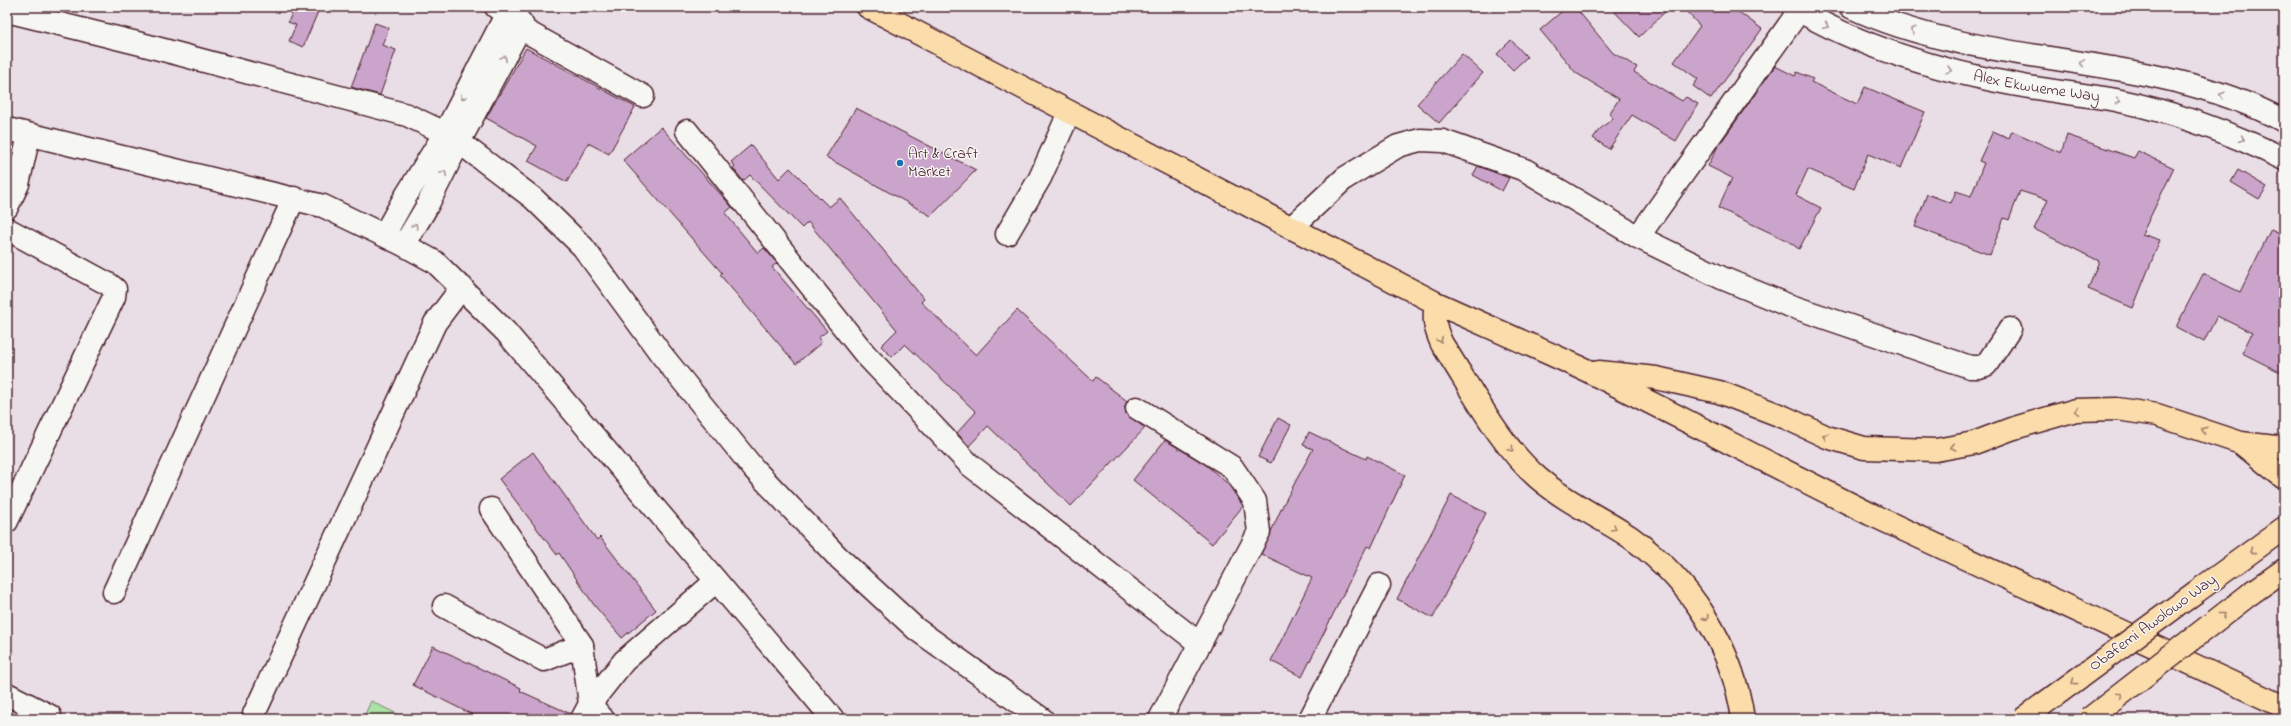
<svg xmlns="http://www.w3.org/2000/svg" width="2291" height="726" font-family="'Indie Flower',sans-serif">
	<style>
		.green { fill: #aae3a8; stroke: #7a816a }
		.building { fill: #caa4cb; stroke: #4a1f2b }
		.lines { fill: none; stroke-linecap: round; stroke-linejoin: round }
		.minor-casing { stroke: #4a1f2b; stroke-width: 25 }
		.major-casing { stroke: #4a1f2b; stroke-width: 25 }
		.minor { stroke: #f6f6f2; stroke-width: 22 }
		.major { stroke: #fbddab; stroke-width: 22 }
		.major-bridge-casing { stroke: #4a1f2b; stroke-width: 25; stroke-linecap: butt }
		.major-bridge { stroke: #fbddab; stroke-width: 22 }
		.oneway { stroke: #a99598 }
		.oneway2 { stroke: #a27e6b }
		.poi-dot { fill: #1f6fb2; stroke: #f6f6f2; stroke-width: 1.5 }
		.labels { text-anchor: middle; dominant-baseline: central; stroke-width: 3; stroke-linejoin: round; paint-order: stroke }
		.street-label { font-size: 16px; fill: #4a1f2b; stroke: #f6f6f2 }
		.poi-label { font-size: 16px; fill: #4a1f2b; stroke: #f6f6f2; text-anchor: start }
	</style>
	<rect width="100%" height="100%" fill="#e9dde6"/>
	<filter id="ink" filterUnits="userSpaceOnUse"><feTurbulence type="fractalNoise" baseFrequency=".025" numOctaves="2"/><feDisplacementMap in="SourceGraphic" scale="8" xChannelSelector="R" yChannelSelector="G"/><feConvolveMatrix kernelMatrix="1 2 1 2 8 2 1 2 1" color-interpolation-filters="sRGB"/></filter>
	<g filter="url(#ink)">
		<path class="green" d="M 371,701 L 407,719 L 363,719 Z"/>
		<path class="building" d="M 295,7 L 320,7 L 303,47 L 289,41 L 296,25 L 288,22 Z
			M 1567,7 L 1575,7 L 1613,53 L 1637,67 L 1634,72 L 1682,101 L 1686,97 L 1698,104 L 1676,141 L 1632,115 L 1609,149 L 1593,138 L 1599,130 L 1613,118 L 1609,114 L 1619,99 L 1576,73 L 1540,30 Z
			M 1610,7 L 1670,7 L 1639,37 Z
			M 1682,7 L 1732,7 L 1762,29 L 1711,99 L 1693,86 L 1698,79 L 1674,62 L 1700,26 Z
			M 375,23 L 389,28 L 382,45 L 396,50 L 380,95 L 351,87 Z
			M 1511,40 L 1527,57 L 1513,70 L 1497,54 Z
			M 526,48 L 635,107 L 609,154 L 588,143 L 567,182 L 528,161 L 537,146 L 486,118 Z
			M 1462,54 L 1483,73 L 1439,123 L 1417,104 Z
			M 1775,66 L 1795,76 L 1797,72 L 1813,79 L 1811,82 L 1857,104 L 1865,87 L 1925,112 L 1901,168 L 1868,154 L 1854,189 L 1808,169 L 1796,195 L 1821,208 L 1799,249 L 1788,241 L 1718,208 L 1732,178 L 1708,166 L 1717,148 Z
			M 856,108 L 976,170 L 931,216 L 826,157 Z
			M 661,127 L 732,207 L 725,213 L 738,229 L 758,253 L 764,248 L 777,263 L 772,267 L 827,331 L 818,338 L 822,342 L 796,364 L 720,275 L 722,273 L 623,160 Z
			M 1993,131 L 2009,138 L 2012,131 L 2061,153 L 2067,135 L 2134,158 L 2138,151 L 2174,168 L 2142,234 L 2160,240 L 2133,308 L 2088,289 L 2099,261 L 2034,229 L 2048,200 L 2020,191 L 2009,220 L 2004,218 L 1990,255 L 1915,227 L 1927,194 L 1951,203 L 1956,191 L 1971,196 L 1984,163 L 1979,161 Z
			M 751,145 L 779,179 L 790,168 L 829,207 L 840,198 L 924,299 L 921,302 L 976,355 L 1017,310 L 1093,381 L 1096,377 L 1127,401 L 1125,407 L 1126,414 L 1145,428 L 1071,506 L 988,426 L 969,446 L 957,433 L 976,412 L 905,344 L 892,357 L 881,346 L 897,330 L 808,222 L 802,228 L 750,175 L 743,181 L 733,168 L 735,166 L 731,162 Z
			M 1478,166 L 1509,178 L 1502,191 L 1473,175 Z
			M 2238,170 L 2267,187 L 2259,199 L 2231,182 Z
			M 2271,229 L 2284,235 L 2284,374 L 2242,353 L 2252,333 L 2217,316 L 2204,342 L 2176,327 L 2203,274 L 2240,292 Z
			M 1278,418 L 1291,425 L 1271,463 L 1258,457 Z
			M 1309,432 L 1366,459 L 1367,456 L 1405,475 L 1371,548 L 1367,546 L 1302,677 L 1271,661 L 1312,578 L 1261,554 L 1283,505 L 1313,449 L 1303,445 Z
			M 1165,440 L 1206,465 L 1228,484 L 1243,506 L 1212,544 L 1133,480 Z
			M 533,452 L 597,540 L 600,537 L 656,610 L 622,638 L 594,605 L 559,553 L 557,555 L 499,479 Z
			M 1451,495 L 1486,513 L 1433,618 L 1397,599 Z
			M 433,646 L 521,688 L 520,691 L 571,714 L 570,719 L 481,719 L 413,685 Z"/>
		<g class="lines">
			<defs>
				<g id="minor">
					<path id="s1" d="M 1793,7 C 1865,50 1947,73 2029,87 C 2058,92 2087,95 2116,100 C 2175,112 2231,133 2284,159"/>
					<path d="M 1851,7 C 1988,71 2150,49 2284,121"/>
					<path d="M 7,11 L 141,44 L 407,115 L 445,133 L 459,142 L 533,198 L 583,247 L 661,354 L 754,469 L 837,556 L 916,629 L 1042,719"/>
					<path d="M 520,28 L 643,96"/>
					<path d="M 7,129 L 323,206 L 404,245 L 435,262 L 506,332 L 833,719"/>
					<path d="M 687,131 L 865,354 L 970,465 L 1200,644"/>
					<path d="M 7,207 L 18,184 L 29,135"/>
					<path d="M 1291,228 L 1345,178 L 1398,146 L 1420,140 L 1443,141 L 1525,170 L 1638,237 L 1799,11"/>
					<path d="M 7,229 L 110,285 L 115,289 L 114,297 L 7,521"/>
					<path d="M 1007,234 L 1040,178 L 1069,113"/>
					<path d="M 384,235 L 404,199 L 445,133 L 507,13"/>
					<path d="M 1638,237 L 1722,278 L 1785,304 L 1970,367 L 1979,367 L 1986,365 L 2010,329"/>
					<path d="M 404,245 L 426,208 L 459,142 L 522,24 L 518,19 L 496,7"/>
					<path d="M 1137,408 L 1232,467 L 1255,501 L 1259,532 L 1160,719"/>
					<path d="M 491,509 L 582,645 L 590,704 L 582,719"/>
					<path d="M 114,592 L 294,198"/>
					<path d="M 444,606 L 544,660 L 582,645"/>
					<path d="M 7,694 L 50,716"/>
					<path d="M 254,714 L 435,323 L 462,287"/>
					<path d="M 603,719 L 590,704 L 624,661 L 716,581"/>
					<path d="M 1310,719 L 1379,585"/>
				</g>
				<path id="major" d="M 868,7 L 1436,303 L 1586,370 L 1870,514 L 2284,707
					M 1436,303 C 1433,319 1435,329 1442,344 C 1471,388 1498,443 1538,478 C 1566,502 1600,517 1630,537 C 1690,580 1733,646 1743,719
					M 1599,372 L 1656,378 L 1719,392 L 1784,417 L 1827,437 L 1864,448 L 1936,450 L 1974,443 L 2011,429 L 2076,410 L 2117,409 L 2157,415 L 2241,443 L 2284,448
					M 2241,443 L 2284,478
					M 2196,592 L 2284,528
					M 2250,594 L 2284,570"/>
			</defs>
			<use href="#minor" class="minor-casing"/>
			<use href="#major" class="major-casing"/>
			<use href="#minor" class="minor"/>
			<use href="#major" class="major"/>
			<defs>
				<path id="major-bridge" d="M 2023,719 L 2196,592
					M 2089,719 L 2250,594"/>
			</defs>
			<use href="#major-bridge" class="major-bridge-casing"/>
			<use href="#major-bridge" class="major-bridge"/>
		</g>
		<defs><path id="oneway-chevron" d="M-2-3.5L2.5 0L-2 3.5" fill="none" stroke-width="1.6" stroke-linecap="round" stroke-linejoin="round"/></defs>
		<g class="oneway">
			<use href="#oneway-chevron" transform="translate(1826 26) rotate(25)"/>
			<use href="#oneway-chevron" transform="translate(1913 30) rotate(-163)"/>
			<use href="#oneway-chevron" transform="translate(504 58) rotate(-62)"/>
			<use href="#oneway-chevron" transform="translate(2082 63) rotate(-171)"/>
			<use href="#oneway-chevron" transform="translate(1949 70) rotate(15)"/>
			<use href="#oneway-chevron" transform="translate(2222 95) rotate(-162)"/>
			<use href="#oneway-chevron" transform="translate(463 97) rotate(117)"/>
			<use href="#oneway-chevron" transform="translate(2118 101) rotate(12)"/>
			<use href="#oneway-chevron" transform="translate(2242 139) rotate(23)"/>
			<use href="#oneway-chevron" transform="translate(444 173) rotate(-64)"/>
			<use href="#oneway-chevron" transform="translate(415 226) rotate(-59)"/>
		</g>
		<g class="oneway2">
			<use href="#oneway-chevron" transform="translate(1440 340) rotate(62)"/>
			<use href="#oneway-chevron" transform="translate(2077 411) rotate(172)"/>
			<use href="#oneway-chevron" transform="translate(2204 430) rotate(-162)"/>
			<use href="#oneway-chevron" transform="translate(1825 436) rotate(-158)"/>
			<use href="#oneway-chevron" transform="translate(1953 447) rotate(169)"/>
			<use href="#oneway-chevron" transform="translate(1511 449) rotate(50)"/>
			<use href="#oneway-chevron" transform="translate(1614 528) rotate(31)"/>
			<use href="#oneway-chevron" transform="translate(2252 551) rotate(144)"/>
			<use href="#oneway-chevron" transform="translate(2223 615) rotate(-38)"/>
			<use href="#oneway-chevron" transform="translate(1706 618) rotate(56)"/>
			<use href="#oneway-chevron" transform="translate(2074 682) rotate(144)"/>
			<use href="#oneway-chevron" transform="translate(2120 695) rotate(-38)"/>
		</g>
	</g>
	<circle class="poi-dot" cx="900" cy="163" r="4"/>
	<g class="labels">
		<g class="street-label">
			<text stroke="none"><textPath href="#s1" startOffset="258">Alex Ekwueme Way</textPath></text>
			<text transform="translate(2153 623) rotate(-36)">Obafemi Awolowo Way</text>
		</g>
		<g class="poi-label">
			<text x="908" y="154">Art &amp; Craft<tspan x="908" dy="18">Market</tspan></text>
		</g>
	</g>
	<rect width="2291" height="726" fill="none" stroke="#f6f6f2" stroke-width="24"/>
	<rect x="12" y="12" width="2267" height="702" fill="none" stroke="#4a1f2b" stroke-width="1.5" filter="url(#ink)"/>
</svg>
